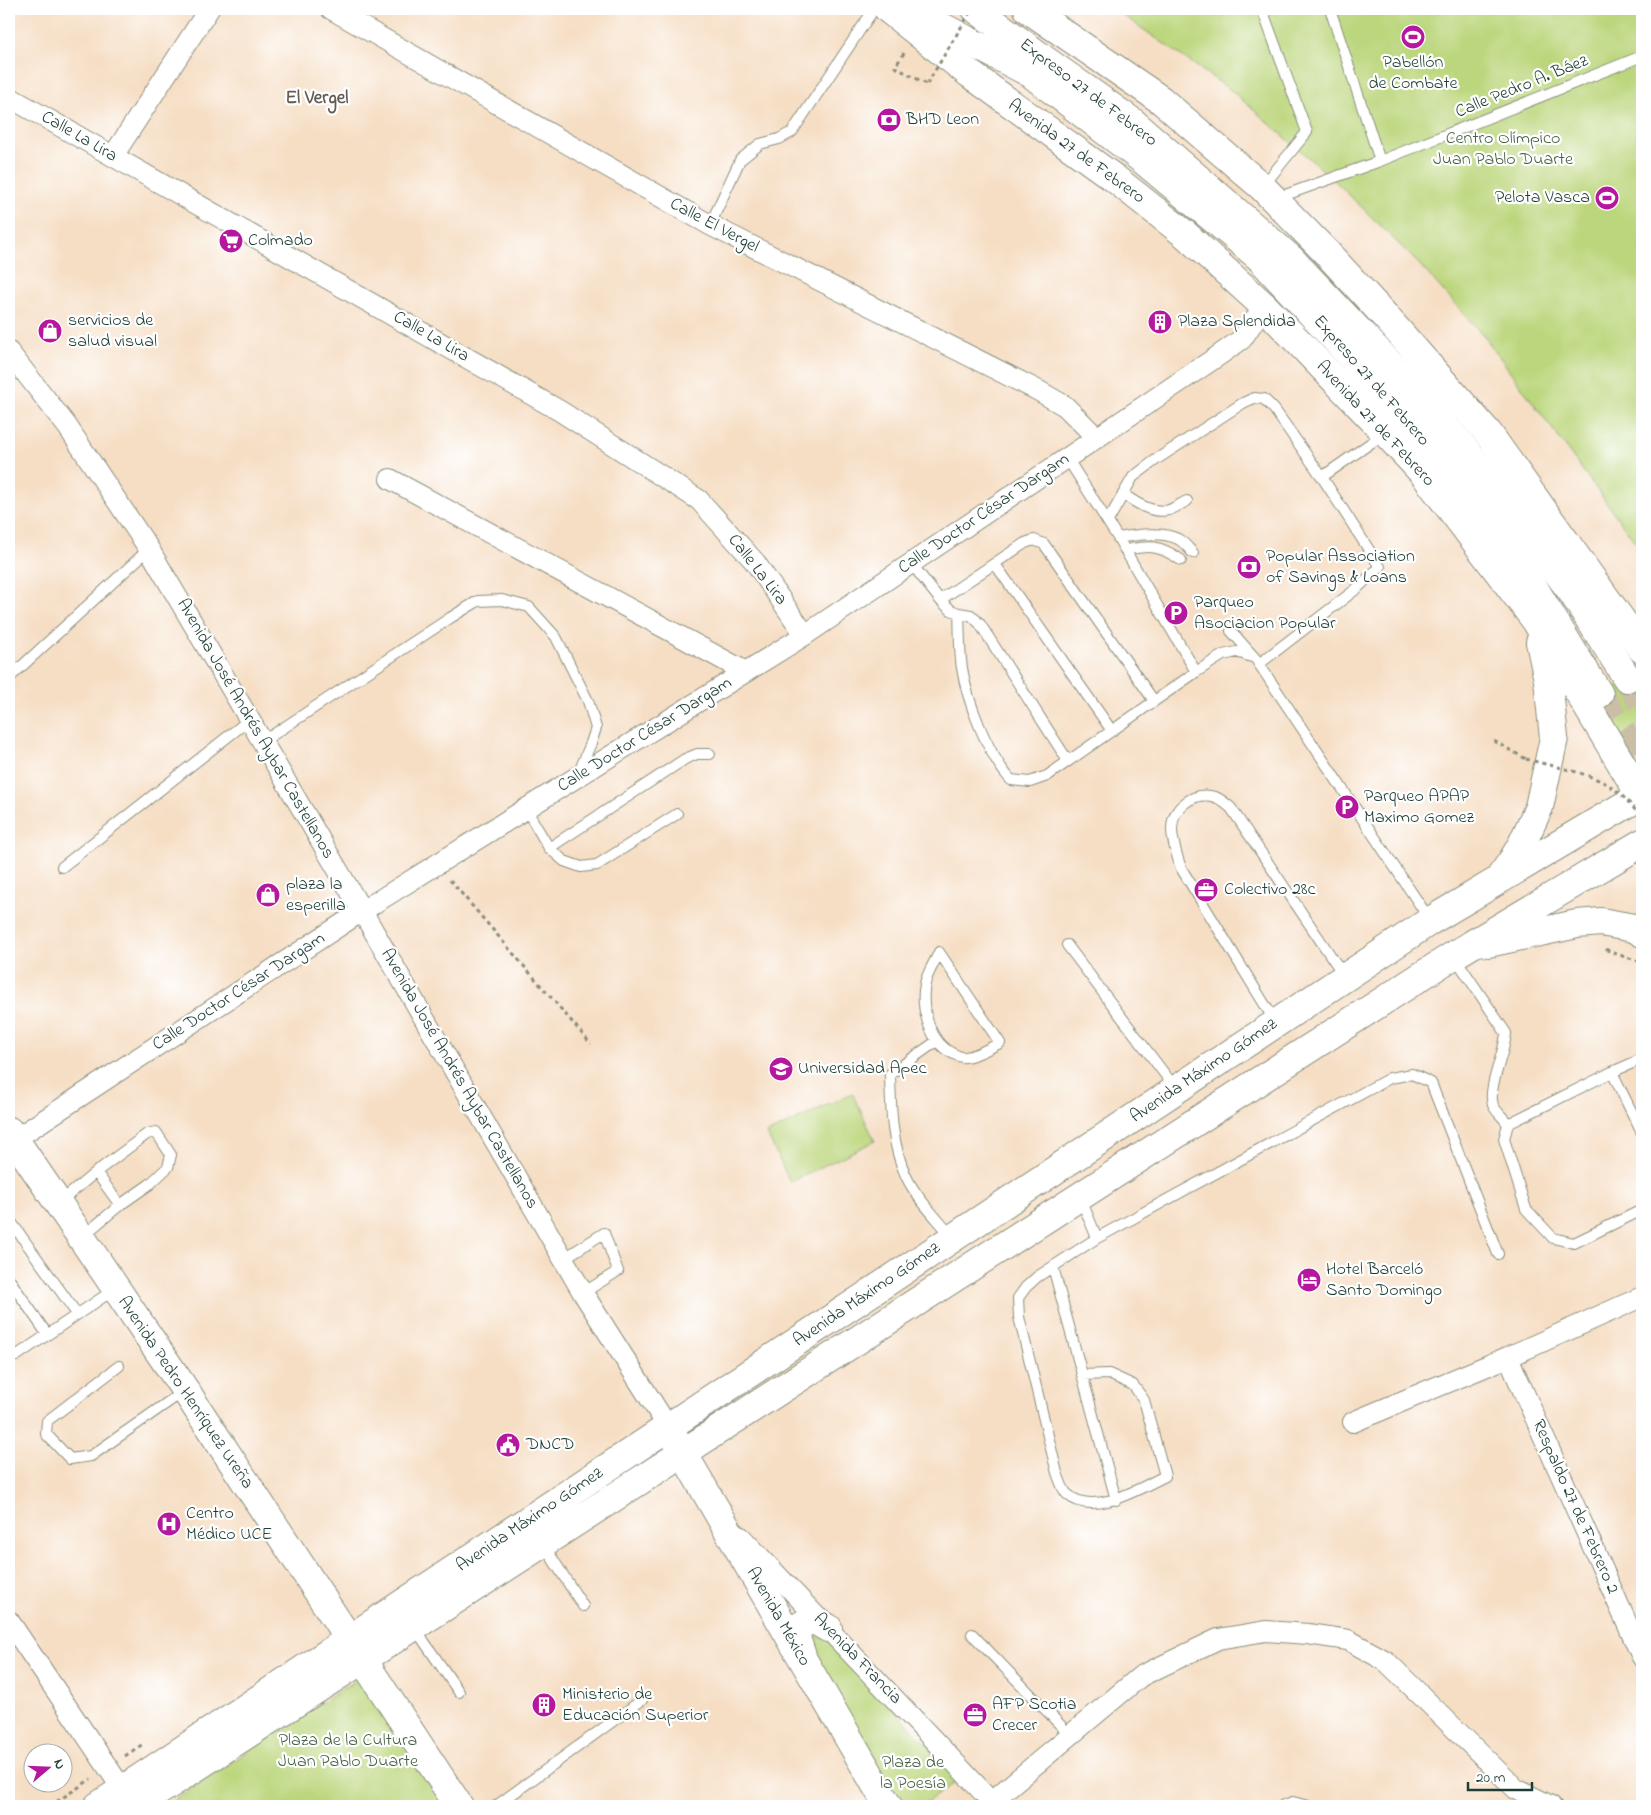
<svg xmlns="http://www.w3.org/2000/svg" width="1651" height="1815" font-family="'Indie Flower',sans-serif">
	<style>
		.green { fill: #bbd67b; stroke: #6d8a58 }
		.lines { fill: none; stroke-linecap: round; stroke-linejoin: round }
		.motorway-tunnel { stroke: #cbbea7; stroke-width: 28; stroke-dasharray: 28 14; stroke-linecap: butt }
		.service-casing { stroke: #8a8e7c; stroke-width: 12 }
		.minor-casing { stroke: #8a8e7c; stroke-width: 22 }
		.secondary-casing { stroke: #8a8e7c; stroke-width: 30 }
		.primary-casing { stroke: #8a8e7c; stroke-width: 30 }
		.motorway-casing { stroke: #8a8e7c; stroke-width: 30 }
		.path { stroke: #8a8e7c; stroke-width: 3; stroke-dasharray: 4 4; stroke-linecap: butt }
		.service { stroke: #fff; stroke-width: 10 }
		.minor { stroke: #fff; stroke-width: 20 }
		.secondary { stroke: #fff; stroke-width: 28 }
		.primary { stroke: #fff; stroke-width: 28 }
		.motorway { stroke: #fff; stroke-width: 28 }
		.path-bridge { stroke: #8a8e7c; stroke-width: 3; stroke-dasharray: 4 4; stroke-linecap: butt }
		.labels { text-anchor: middle; dominant-baseline: central; stroke-width: 4.5; stroke-linejoin: round; paint-order: stroke }
		.poi-label { font-size: 18px; fill: #1f3d34; stroke: #fff; text-anchor: start }
		.street-label { font-size: 18px; fill: #1f3d34; stroke: #fff }
		.park-label { font-size: 18px; fill: #466346; stroke: #fff }
		.neighbourhood-label { font-size: 19px; font-weight: bold; fill: #635c55; stroke: #fff }
	</style>
	<rect width="100%" height="100%" fill="#fff"/>
	<filter id="ink" filterUnits="userSpaceOnUse"><feTurbulence type="fractalNoise" baseFrequency=".02" numOctaves="2"/><feDisplacementMap in="SourceGraphic" scale="10" xChannelSelector="R" yChannelSelector="G"/><feConvolveMatrix kernelMatrix="1 2 1 2 8 2 1 2 1" color-interpolation-filters="sRGB"/></filter>
	<filter id="wash" filterUnits="userSpaceOnUse"><feTurbulence type="fractalNoise" baseFrequency=".0096" numOctaves="4" result="noise"/><feDisplacementMap in="SourceGraphic" scale="20" xChannelSelector="R" yChannelSelector="G"/><feGaussianBlur stdDeviation="1.12" result="paint"/><feColorMatrix in="noise" values="0 0 0 0 0 0 0 0 0 0 0 0 0 0 0 0 0 1.4 0 .05"/><feComposite in="paint" operator="in"/></filter>
	<g filter="url(#wash)">
		<rect width="100%" height="100%" fill="#f6dec4"/>
		<path class="green" d="M 1114,9 L 1642,9 L 1642,551 L 1484,336 L 1418,263 L 1332,178 L 1232,91 Z
			M 1636,676 L 1642,687 L 1642,774 L 1591,701 Z
			M 852,1093 L 875,1141 L 790,1182 L 767,1134 Z
			M 818,1636 L 825,1637 L 960,1779 L 921,1806 L 897,1806 L 812,1665 L 811,1640 Z
			M 364,1675 L 451,1806 L 165,1806 Z"/>
	</g>
	<g filter="url(#ink)">
		<g class="lines">
			<path class="motorway-tunnel" d="M 1627,678 L 1642,702
				M 1599,694 L 1642,764"/>
			<defs>
				<path id="service" d="M 1262,9 L 1307,132 L 1263,186
					M 1330,9 L 1380,161
					M 1277,198 L 1380,161 L 1642,56
					M 710,225 L 740,160 L 760,144 L 779,139 L 792,132 L 874,9
					M 1067,458 L 1118,538 L 1196,672
					M 1322,477 L 1385,433
					M 1123,494 C 1136,503 1152,514 1169,510 C 1175,508 1182,503 1187,501
					M 1108,521 L 1133,477 L 1157,459 L 1243,403 L 1254,398 L 1264,399 L 1274,409 L 1322,477 L 1380,567 L 1355,590 L 1259,664
					M 1118,538 C 1137,535 1161,531 1178,539 C 1184,542 1189,549 1193,553
					M 1126,550 C 1151,545 1159,545 1181,560
					M 911,563 L 940,600 L 951,610 L 959,613 L 971,615 L 980,624 L 1068,761
					M 995,564 L 1112,731
					M 940,600 L 1025,543 L 1034,540 L 1044,544 L 1154,701
					M 959,613 C 960,631 959,650 962,668 C 967,701 988,755 1011,780 L 1030,782 L 1047,776 L 1196,672 L 1223,655 L 1237,652 L 1255,658
					M 1231,631 L 1255,658 L 1430,920
					M 9,678 L 149,549
					M 262,742 L 450,618 L 478,601 L 502,600 L 529,607 L 556,637 L 588,701 L 596,728 L 591,743 L 579,772
					M 526,809 L 549,848 L 564,861 L 581,867 L 597,865 L 677,814
					M 549,848 L 685,759 L 697,754 L 710,754
					M 62,867 L 249,720
					M 1067,945 L 1176,1089
					M 939,952 L 1000,1043 C 989,1048 977,1056 965,1057 C 961,1058 958,1056 954,1054 C 930,1044 920,1008 925,984 C 927,973 935,962 939,952 Z
					M 1454,956 L 1506,1033 C 1505,1053 1487,1088 1493,1105 C 1496,1112 1504,1118 1508,1124 L 1504,1139 L 1526,1209 L 1553,1238 L 1574,1243 L 1642,1210
					M 1276,1023 L 1181,868 C 1177,856 1172,842 1172,829 C 1172,807 1194,791 1215,797 C 1221,799 1226,804 1231,808 L 1345,977
					M 937,1041 L 890,1074 C 891,1109 891,1143 906,1176 C 916,1198 937,1218 952,1237
					M 1612,1072 L 1642,1133
					M 1508,1124 L 1612,1072 L 1642,1059
					M 96,1172 L 120,1205
					M 1080,1197 L 1097,1238
					M 59,1203 L 96,1172 L 147,1134 L 156,1132 L 171,1155 L 168,1167 L 150,1184 L 120,1205 L 83,1236
					M 9,1219 L 77,1314
					M 563,1259 L 604,1233 L 618,1271 L 583,1293
					M 1053,1267 L 1116,1500
					M 9,1279 L 47,1334
					M 9,1356 L 16,1356 L 115,1289
					M 119,1366 L 47,1421 L 46,1434 L 70,1459 L 91,1456 L 184,1391
					M 1082,1375 L 1109,1374 L 1133,1385 L 1144,1400 L 1165,1476 C 1140,1488 1093,1518 1067,1494 C 1062,1489 1060,1480 1057,1473 L 1019,1317 L 1018,1298 L 1026,1287 L 1037,1277 L 1097,1238 L 1390,1078 L 1412,1074 L 1431,1083 L 1498,1254
					M 543,1544 L 583,1606
					M 414,1627 L 459,1692
					M 972,1634 L 1070,1735
					M 496,1806 L 642,1700
					M 1282,1806 L 1293,1802 L 1308,1806"/>
				<path id="minor" d="M 331,9 L 710,225 L 1039,391 L 1065,406 L 1097,438
					M 9,97 L 560,411 L 699,500 L 755,562 L 805,635
					M 113,156 L 209,9
					M 9,352 L 67,426 L 149,549 L 362,911 L 583,1293 L 668,1427
					M 390,479 L 746,672
					M 9,1143 L 362,911 L 805,635 L 1218,356 L 1242,339 L 1264,306
					M 1508,1357 L 1642,1657
					M 1353,1422 L 1508,1357 L 1642,1297
					M 741,1537 L 996,1806
					M 9,1621 L 123,1790
					M 992,1801 L 1141,1676 L 1218,1639 L 1266,1631 L 1308,1634 L 1348,1640 L 1386,1661 L 1516,1789 L 1551,1806"/>
				<path id="secondary" d="M 9,1131 L 185,1390 L 459,1806
					M 668,1427 L 888,1806
					M 802,1656 L 796,1638 L 798,1628 C 811,1617 814,1620 828,1628"/>
				<path id="primary" d="M 888,9 L 970,74 L 1114,178 L 1186,235 L 1264,306 L 1386,433 L 1424,474 L 1536,621 L 1642,798
					M 1028,9 L 1161,100 L 1262,187 L 1326,252 L 1384,315 L 1488,433 L 1642,649
					M 1501,876 L 1512,861 L 1522,844 L 1539,807 L 1554,738 L 1548,680 L 1540,642
					M 1488,943 L 1577,924 L 1601,922 L 1634,928 L 1642,933
					M 98,1806 L 1430,921 L 1642,795
					M 136,1806 L 1454,955 L 1642,843"/>
				<path id="motorway" d="M 908,9 L 1030,73 L 1144,161 L 1259,257 L 1395,404 L 1521,567 L 1599,694
					M 976,9 L 1045,60 L 1134,123 L 1291,259 L 1409,384 L 1464,448 L 1572,592 L 1627,678"/>
			</defs>
			<use href="#service" class="service-casing"/>
			<use href="#minor" class="minor-casing"/>
			<use href="#secondary" class="secondary-casing"/>
			<use href="#primary" class="primary-casing"/>
			<use href="#motorway" class="motorway-casing"/>
			<path class="path" d="M 904,53 L 895,67 L 927,84
				M 1494,741 L 1526,759
				M 450,880 L 591,1044
				M 1606,949 L 1610,952 L 1642,962
				M 125,1756 L 143,1744
				M 50,1806 L 91,1779"/>
			<use href="#service" class="service"/>
			<use href="#minor" class="minor"/>
			<use href="#secondary" class="secondary"/>
			<use href="#primary" class="primary"/>
			<use href="#motorway" class="motorway"/>
			<path class="path-bridge" d="M 927,84 L 972,9
				M 1526,759 C 1551,766 1582,771 1605,783 C 1621,792 1631,805 1642,818"/>
		</g>
	</g>
	<defs>
		<symbol id="stadium-disc" viewBox="-11 -11 22 22"><circle r="9.5" fill="#b5179e" stroke="#fff"/><path d="M0-5a6.5 5 0 1 0 0 10a6.5 5 0 1 0 0-10ZM-3.5-1.8h7v3.6h-7Z" fill="#fff"/></symbol>
		<symbol id="bank-disc" viewBox="-11 -11 22 22"><circle r="9.5" fill="#b5179e" stroke="#fff"/><path d="M-6-4H6V4H-6ZM0-2.3a2.3 2.3 0 1 0 0 4.6a2.3 2.3 0 1 0 0-4.6Z" fill="#fff"/></symbol>
		<symbol id="supermarket-disc" viewBox="-11 -11 22 22"><circle r="9.5" fill="#b5179e" stroke="#fff"/><path d="M-6-5.5h2.5l.6 2H6L4.5 2H-2.5L-4.4-4H-6ZM-1.5 3.2a1.3 1.3 0 1 0 .1 0ZM3 3.2a1.3 1.3 0 1 0 .1 0Z" fill="#fff"/></symbol>
		<symbol id="building-disc" viewBox="-11 -11 22 22"><circle r="9.5" fill="#b5179e" stroke="#fff"/><path d="M-4-6H4V6H1V3H-1V6H-4ZM-2.5-4.3h1.7v1.8h-1.7ZM.8-4.3h1.7v1.8H.8ZM-2.5-1h1.7V.8h-1.7ZM.8-1h1.7V.8H.8Z" fill="#fff"/></symbol>
		<symbol id="shop-disc" viewBox="-11 -11 22 22"><circle r="9.5" fill="#b5179e" stroke="#fff"/><path d="M-5-2.5h2.3a2.7 3.5 0 0 1 5.4 0H5L5.5 6h-11ZM-1.5-2.5h3a1.5 2.3 0 0 0-3 0Z" fill="#fff"/></symbol>
		<symbol id="parking-disc" viewBox="-11 -11 22 22"><circle r="9.5" fill="#b5179e" stroke="#fff"/><path d="M-3.5-5.5H1a3.5 3.5 0 0 1 0 7H-1V5.5H-3.5ZM-1-3.4V-.6H.8a1.4 1.4 0 0 0 0-2.8Z" fill="#fff"/></symbol>
		<symbol id="office-disc" viewBox="-11 -11 22 22"><circle r="9.5" fill="#b5179e" stroke="#fff"/><path d="M-6-3h4V-5.5h4V-3h4V5H-6ZM-1-4.5V-3h2v-1.5ZM-6 0V1H6V0Z" fill="#fff"/></symbol>
		<symbol id="university-disc" viewBox="-11 -11 22 22"><circle r="9.5" fill="#b5179e" stroke="#fff"/><path d="M0-5L7-2L0 1L-7-2ZM-4 1L0 2.5L4 1V4Q0 6-4 4Z" fill="#fff"/></symbol>
		<symbol id="hotel-disc" viewBox="-11 -11 22 22"><circle r="9.5" fill="#b5179e" stroke="#fff"/><path d="M-6-4.5h1.5V1H6V5H4.5V3h-9V5H-6ZM-4 0a1.8 1.8 0 1 1 3.6 0ZM.5 0V-2.5h3Q6-2.5 6 0Z" fill="#fff"/></symbol>
		<symbol id="civic-disc" viewBox="-11 -11 22 22"><circle r="9.5" fill="#b5179e" stroke="#fff"/><path d="M-.6-6.5H3V-4.5H.6V-3L4-1V1h2V6H-6V1h2V-1L-.6-3ZM-1.2 2.5V6h2.4V2.5Z" fill="#fff"/></symbol>
		<symbol id="hospital-disc" viewBox="-11 -11 22 22"><circle r="9.5" fill="#b5179e" stroke="#fff"/><path d="M-5-5h3v3.5h4V-5h3V5h-3V1.5h-4V5h-3Z" fill="#fff"/></symbol>
	</defs>
	<g fill-rule="evenodd">
		<use href="#stadium-disc" x="1399" y="23" width="28" height="28"/>
		<use href="#bank-disc" x="875" y="106" width="28" height="28"/>
		<use href="#stadium-disc" x="1593" y="184" width="28" height="28"/>
		<use href="#supermarket-disc" x="217" y="227" width="28" height="28"/>
		<use href="#building-disc" x="1146" y="308" width="28" height="28"/>
		<use href="#shop-disc" x="36" y="317" width="28" height="28"/>
		<use href="#bank-disc" x="1235" y="553" width="28" height="28"/>
		<use href="#parking-disc" x="1162" y="599" width="28" height="28"/>
		<use href="#parking-disc" x="1333" y="793" width="28" height="28"/>
		<use href="#office-disc" x="1192" y="876" width="28" height="28"/>
		<use href="#shop-disc" x="254" y="881" width="28" height="28"/>
		<use href="#university-disc" x="767" y="1055" width="28" height="28"/>
		<use href="#hotel-disc" x="1295" y="1266" width="28" height="28"/>
		<use href="#civic-disc" x="494" y="1431" width="28" height="28"/>
		<use href="#hospital-disc" x="155" y="1510" width="28" height="28"/>
		<use href="#building-disc" x="530" y="1691" width="28" height="28"/>
		<use href="#office-disc" x="961" y="1701" width="28" height="28"/>
	</g>
	<g class="labels">
		<g class="poi-label">
			<text x="1413" y="63" text-anchor="middle">Pabellón<tspan x="1413" dy="21">de Combate</tspan></text>
			<text x="906" y="120">BHD Leon</text>
			<text x="1590" y="198" text-anchor="end">Pelota Vasca</text>
			<text x="248" y="241">Colmado</text>
			<text x="68" y="321">servicios de<tspan x="68" dy="21">salud visual</tspan></text>
			<text x="1178" y="322">Plaza Splendida</text>
			<text x="1266" y="557">Popular Association<tspan x="1266" dy="21">of Savings &amp; Loans</tspan></text>
			<text x="1194" y="603">Parqueo<tspan x="1194" dy="21">Asociacion Popular</tspan></text>
			<text x="1364" y="797">Parqueo APAP<tspan x="1364" dy="21">Maximo Gomez</tspan></text>
			<text x="286" y="885">plaza la<tspan x="286" dy="21">esperilla</tspan></text>
			<text x="1224" y="890">Colectivo 28c</text>
			<text x="798" y="1069">Universidad Apec</text>
			<text x="1326" y="1270">Hotel Barceló<tspan x="1326" dy="21">Santo Domingo</tspan></text>
			<text x="526" y="1445">DNCD</text>
			<text x="186" y="1514">Centro<tspan x="186" dy="21">Médico UCE</tspan></text>
			<text x="562" y="1695">Ministerio de<tspan x="562" dy="21">Educación Superior</tspan></text>
			<text x="992" y="1705">AFP Scotia<tspan x="992" dy="21">Crecer</tspan></text>
		</g>
		<g class="street-label">
			<text transform="translate(1522 87) rotate(-22)">Calle Pedro A. Báez</text>
			<text transform="translate(1088 93) rotate(37)">Expreso 27 de Febrero</text>
			<text transform="translate(79 137) rotate(30)">Calle La Lira</text>
			<text transform="translate(1076 152) rotate(36)">Avenida 27 de Febrero</text>
			<text transform="translate(714 226) rotate(28)">Calle El Vergel</text>
			<text transform="translate(431 337) rotate(30)">Calle La Lira</text>
			<text transform="translate(1371 381) rotate(49)">Expreso 27 de Febrero</text>
			<text transform="translate(1375 424) rotate(47)">Avenida 27 de Febrero</text>
			<text transform="translate(984 514) rotate(-34)">Calle Doctor César Dargam</text>
			<text transform="translate(757 570) rotate(52)">Calle La Lira</text>
			<text transform="translate(255 729) rotate(60)">Avenida José Andrés Aybar Castellanos</text>
			<text transform="translate(645 735) rotate(-32)">Calle Doctor César Dargam</text>
			<text transform="translate(239 992) rotate(-33)">Calle Doctor César Dargam</text>
			<text transform="translate(1204 1071) rotate(-34)">Avenida Máximo Gómez</text>
			<text transform="translate(459 1079) rotate(60)">Avenida José Andrés Aybar Castellanos</text>
			<text transform="translate(867 1295) rotate(-34)">Avenida Máximo Gómez</text>
			<text transform="translate(185 1393) rotate(56)">Avenida Pedro Henríquez Ureña</text>
			<text transform="translate(1575 1507) rotate(66)">Respaldo 27 de Febrero 2</text>
			<text transform="translate(530 1520) rotate(-34)">Avenida Máximo Gómez</text>
			<text transform="translate(778 1617) rotate(60)">Avenida México</text>
			<text transform="translate(857 1659) rotate(46)">Avenida Francia</text>
		</g>
		<g class="park-label">
			<text x="1503" y="139">Centro Olímpico<tspan x="1503" dy="21">Juan Pablo Duarte</tspan></text>
			<text x="348" y="1741">Plaza de la Cultura<tspan x="348" dy="21">Juan Pablo Duarte</tspan></text>
			<text x="913" y="1763">Plaza de<tspan x="913" dy="21">la Poesía</tspan></text>
		</g>
		<g class="neighbourhood-label">
			<text x="317" y="98">El Vergel</text>
		</g>
	</g>
	<rect width="1651" height="1815" fill="none" stroke="#fff" stroke-width="30"/>
	<g transform="translate(48 1768) rotate(71)"><circle r="24" fill="#ffffff" stroke="#a5b1ae"/>
	<path d="M0-4L9 19L0 12L-9 19Z" fill="#b5179e"/>
	<text y="-8" font-size="14" font-weight="bold" text-anchor="middle" fill="#1f3d34">N</text>
	</g>
	<path d="M1468 1782v8h64v-8" fill="none" stroke="#1f3d34" stroke-width="2.5"/>
	<text x="1476" y="1782" font-size="15" fill="#1f3d34" stroke="#ffffff" stroke-width="4" paint-order="stroke">20 m</text>
</svg>
